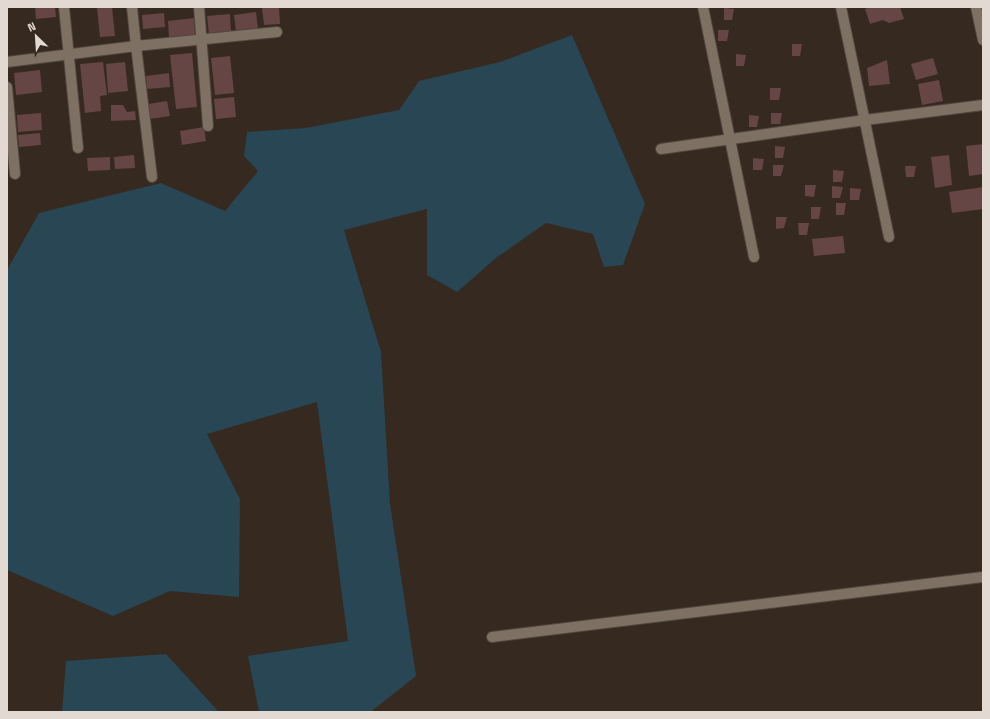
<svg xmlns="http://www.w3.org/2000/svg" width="990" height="719" font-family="'Space Grotesk',sans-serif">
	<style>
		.water { fill: #284653 }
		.building { fill: #654644 }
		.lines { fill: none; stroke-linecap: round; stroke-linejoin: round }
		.street-casing { stroke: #50463d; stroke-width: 12 }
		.street { stroke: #7f7064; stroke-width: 10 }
	</style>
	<rect width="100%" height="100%" fill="#36291f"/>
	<path class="water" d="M 572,35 L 645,204 L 623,265 L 604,267 L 593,234 L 546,223 L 496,258 L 457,292 L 427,275 L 427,209 L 344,230 L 381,352 L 390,504 L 416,676 L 373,710 L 373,712 L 259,712 L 248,656 L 348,641 L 317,402 L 207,434 L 240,499 L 239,597 L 170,591 L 113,616 L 7,570 L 7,270 L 39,213 L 161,183 L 225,211 L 258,171 L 244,156 L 247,132 L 306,128 L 399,110 L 419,81 L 500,62 Z
		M 166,654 L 219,712 L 62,712 L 66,661 Z"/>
	<path class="building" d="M 35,7 L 55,7 L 56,17 L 36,19 Z
		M 103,7 L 112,7 L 115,36 L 100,37 L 97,8 Z
		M 279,7 L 280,24 L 264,25 L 262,8 Z
		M 871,7 L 900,7 L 904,19 L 889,23 L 883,20 L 870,24 L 865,9 Z
		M 724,8 L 734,9 L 732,20 L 724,20 Z
		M 256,12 L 258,29 L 236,31 L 234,15 Z
		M 164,13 L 165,27 L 143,29 L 142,15 Z
		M 230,14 L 231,33 L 209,35 L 207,16 Z
		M 194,18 L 195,35 L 169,37 L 168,21 Z
		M 718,30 L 729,30 L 727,41 L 718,41 Z
		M 792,44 L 802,44 L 800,56 L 792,56 Z
		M 192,53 L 197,107 L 176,109 L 170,55 Z
		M 736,54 L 746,55 L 744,66 L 736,66 Z
		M 230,56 L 234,93 L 215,95 L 211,58 Z
		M 933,58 L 938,74 L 916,80 L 911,64 Z
		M 887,60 L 890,84 L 869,86 L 867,68 Z
		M 103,62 L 107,95 L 100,96 L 101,111 L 85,113 L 80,64 Z
		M 125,62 L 128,91 L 108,93 L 106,64 Z
		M 40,70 L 42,92 L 16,95 L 14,73 Z
		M 169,73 L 170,87 L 147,89 L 146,76 Z
		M 939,80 L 943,101 L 922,105 L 918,84 Z
		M 770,88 L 781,88 L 779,100 L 770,100 Z
		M 234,97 L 236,117 L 216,119 L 214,99 Z
		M 167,101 L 170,116 L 150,119 L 148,104 Z
		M 111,105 L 123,105 L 127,112 L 135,111 L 136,120 L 111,121 Z
		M 41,113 L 42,130 L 18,132 L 17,115 Z
		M 771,113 L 782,113 L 780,124 L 771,124 Z
		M 749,115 L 759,116 L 757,127 L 749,127 Z
		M 204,127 L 206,141 L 182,145 L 180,131 Z
		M 40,133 L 41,145 L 19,147 L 18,135 Z
		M 983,144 L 983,174 L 969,176 L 966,146 Z
		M 775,146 L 785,147 L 783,158 L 775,158 Z
		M 134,155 L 135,168 L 115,169 L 114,157 Z
		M 949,155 L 952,185 L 935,188 L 931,157 Z
		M 110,157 L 110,170 L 88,171 L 87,158 Z
		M 753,158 L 764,159 L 762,170 L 753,170 Z
		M 773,165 L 784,165 L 781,176 L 773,176 Z
		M 905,166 L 916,166 L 914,177 L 906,177 Z
		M 833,170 L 844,171 L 842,182 L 833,182 Z
		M 805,185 L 816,185 L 814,197 L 805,196 Z
		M 832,186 L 843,187 L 840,198 L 832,198 Z
		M 983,187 L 983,209 L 952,213 L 949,192 Z
		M 850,188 L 861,189 L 859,200 L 850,200 Z
		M 836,203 L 846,203 L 844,215 L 836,215 Z
		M 811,207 L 821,207 L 819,219 L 811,219 Z
		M 776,217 L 787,217 L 784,228 L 776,229 Z
		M 798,223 L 809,223 L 807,235 L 799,235 Z
		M 843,236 L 845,253 L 814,256 L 812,239 Z"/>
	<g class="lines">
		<defs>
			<path id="street" d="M 64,7 L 78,148
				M 132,7 L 136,46 L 152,177
				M 199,7 L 208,126
				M 703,7 L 754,257
				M 841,7 L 889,237
				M 976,7 L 983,40
				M 7,62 L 136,46 L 277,32
				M 7,87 L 15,174
				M 661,149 L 865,120 L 983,105
				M 492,637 L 983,577"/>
		</defs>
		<use href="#street" class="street-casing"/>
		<use href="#street" class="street"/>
	</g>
	<rect width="990" height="719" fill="none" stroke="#e2d9d3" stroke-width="16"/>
	<g transform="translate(36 36) rotate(335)" stroke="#36291f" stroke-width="3" paint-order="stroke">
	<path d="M0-3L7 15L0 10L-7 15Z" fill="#e2d9d3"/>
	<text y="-6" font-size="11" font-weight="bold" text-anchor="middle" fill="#e2d9d3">N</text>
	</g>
</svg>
